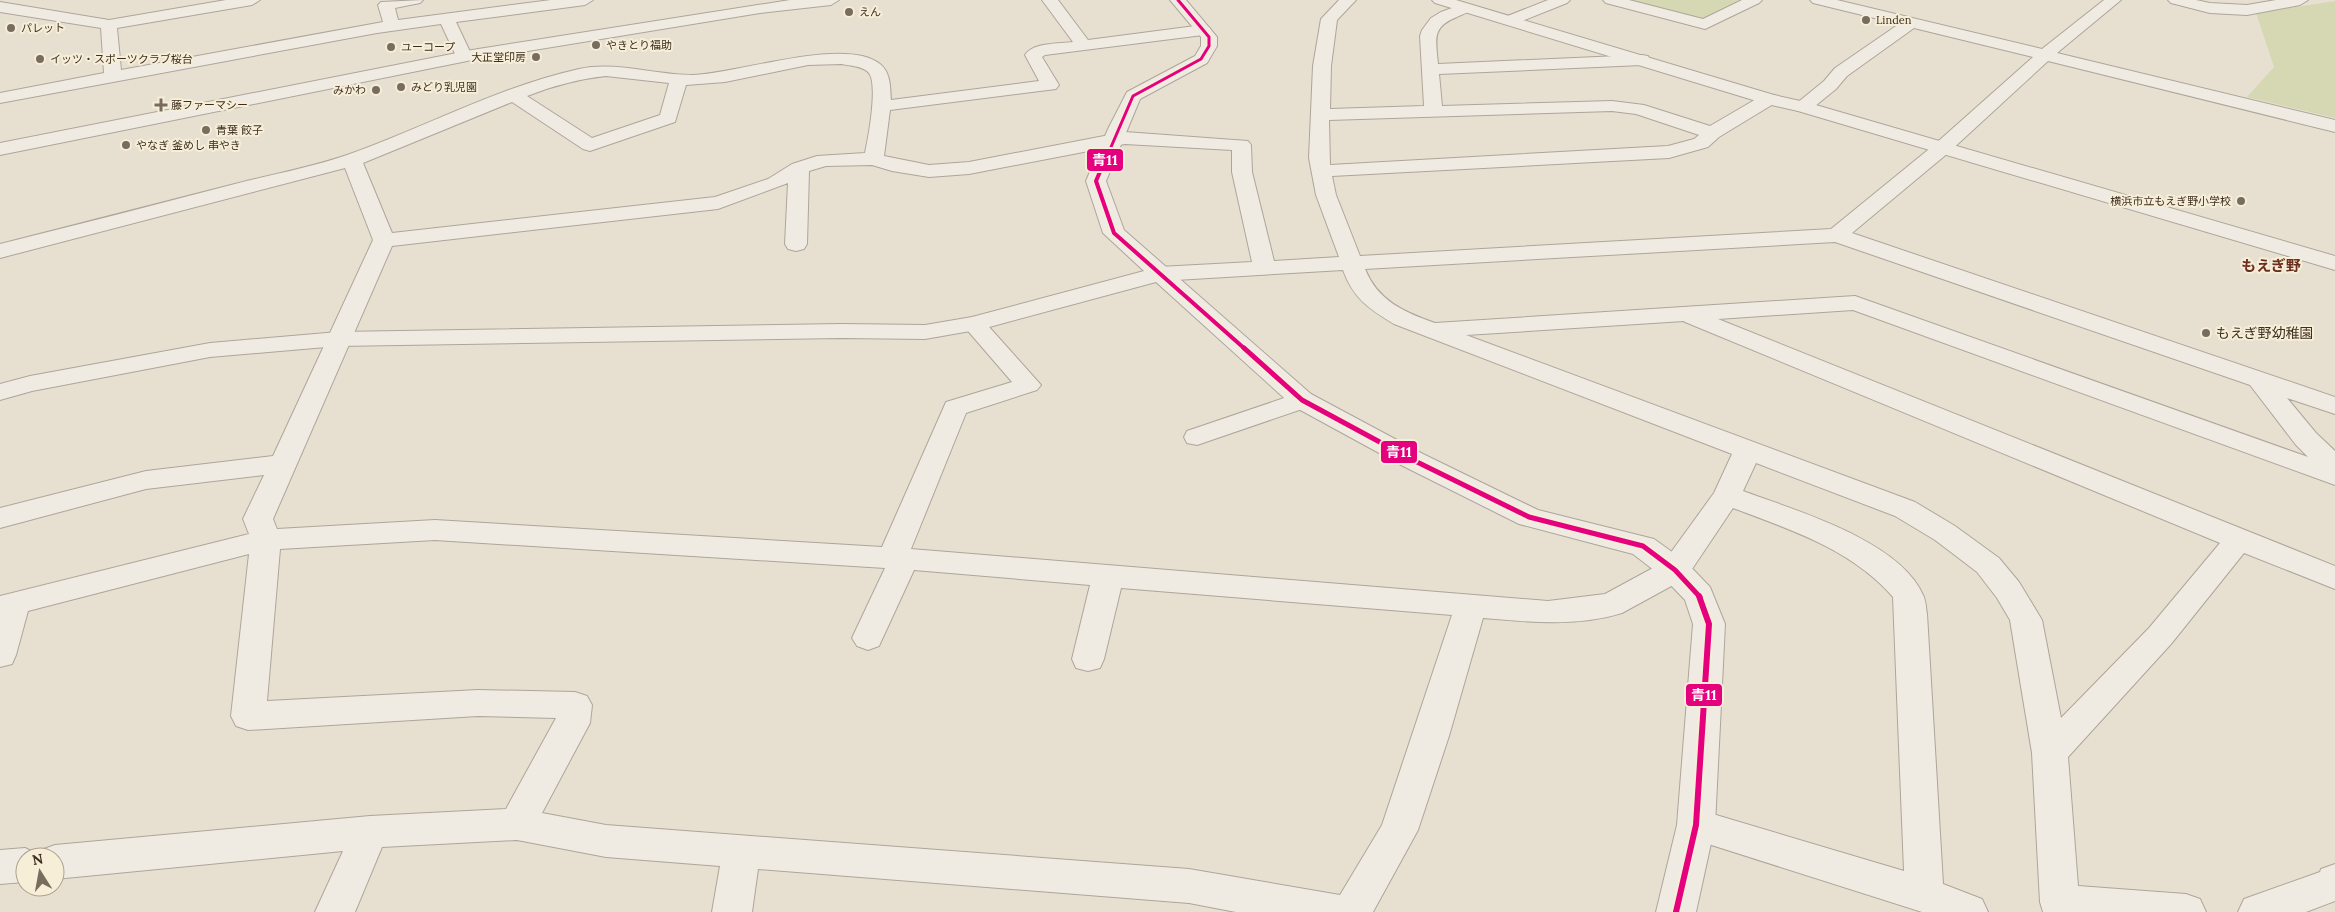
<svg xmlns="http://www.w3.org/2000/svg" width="2335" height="912" font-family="Lora,'Noto Sans JP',serif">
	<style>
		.green { fill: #d6d7b3 }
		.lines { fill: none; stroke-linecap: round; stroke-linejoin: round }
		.minor-casing { stroke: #ada599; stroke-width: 2 }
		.tertiary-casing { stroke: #ada599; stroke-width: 2 }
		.minor { fill: #efebe3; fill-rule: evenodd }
		.tertiary { fill: #efebe3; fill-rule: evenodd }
		.bus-1-far3-casing { stroke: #f7eed8; stroke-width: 5.5 }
		.bus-1-far2-casing { stroke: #f7eed8; stroke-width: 7 }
		.bus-1-far1-casing { stroke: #f7eed8; stroke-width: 9 }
		.bus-1-casing { stroke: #f7eed8; stroke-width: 10 }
		.bus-1-far3 { stroke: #e5007d; stroke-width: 3 }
		.bus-1-far2 { stroke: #e5007d; stroke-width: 4 }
		.bus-1-far1 { stroke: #e5007d; stroke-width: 5 }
		.bus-1 { stroke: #e5007d; stroke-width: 6 }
		.poi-dot { fill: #786c5e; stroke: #f7eed8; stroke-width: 2 }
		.labels { text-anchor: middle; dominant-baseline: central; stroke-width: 4; stroke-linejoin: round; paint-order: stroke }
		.far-poi-label { font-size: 11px; fill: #3d2e20; stroke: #f7eed8; text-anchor: start }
		.poi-label { font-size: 14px; fill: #3d2e20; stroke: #f7eed8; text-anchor: start }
		.neighbourhood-label { font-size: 15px; font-weight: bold; fill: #6b2e1e; stroke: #f7eed8 }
		.line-badge { stroke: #f7eed8; stroke-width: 2 }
		.badge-label { font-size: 14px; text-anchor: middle; font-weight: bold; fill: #fff }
	</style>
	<rect width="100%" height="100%" fill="#e7e0d1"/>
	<path class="green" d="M 1620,0 L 1752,0 L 1706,20 L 1694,20 Z
		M 2335,1 L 2335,118 L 2247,97 L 2274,67 L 2256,13 Z"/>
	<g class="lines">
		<defs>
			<path id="minor" d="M 226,0 L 260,0 L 252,5 L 117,28 L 121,70 L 383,22 L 378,5 L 381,2 L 423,0 L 420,3 L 395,8 L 398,20 L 551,0 L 593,0 L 585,5 L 456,22 L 472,56 L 470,60 L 458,60 L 456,56 L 441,24 L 377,33 L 0,103 L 0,93 L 104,73 L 101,28 L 0,12 L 0,2 L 109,20 Z
				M 1042,0 L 1058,0 L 1088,40 L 1203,25 L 1209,27 L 1211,30 L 1209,33 L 1203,35 L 1045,55 L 1042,57 L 1059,85 L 1056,89 L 890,110 L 884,156 L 929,165 L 969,162 L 1125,132 L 1248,141 L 1251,145 L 1252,172 L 1274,261 L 1339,257 L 1316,195 L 1309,158 L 1313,66 L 1321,19 L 1339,0 L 1356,0 L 1337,20 L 1331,66 L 1330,109 L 1424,106 L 1420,36 L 1422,30 L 1431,18 L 1441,12 L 1463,4 L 1468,6 L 1471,9 C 1467,14 1462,14 1457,17 C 1431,27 1436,40 1438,64 L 1642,55 L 1648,56 L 1650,60 L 1648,64 L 1642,65 L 1439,74 L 1442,106 L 1612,101 L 1644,105 L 1710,126 L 1763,95 L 1775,95 L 1778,99 L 1775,103 L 1719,137 L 1708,147 L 1669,158 L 1332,176 L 1336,195 L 1360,256 L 1831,229 L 1934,145 L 2033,57 L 1914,28 L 1847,76 L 1836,89 L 1809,111 L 1797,111 L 1794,107 L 1797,103 L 1824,81 L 1835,68 L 1899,24 L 1813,3 L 1810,0 L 1837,0 L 2042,49 L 2104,0 L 2121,0 L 2057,53 L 2335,120 L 2335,132 L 2048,61 L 1948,153 L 1852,233 L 2335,397 L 2335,414 L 2287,398 L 2316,433 L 2335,451 L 2335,485 L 1853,310 L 1718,319 L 2335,566 L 2335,589 L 2244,553 L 2171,644 L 2068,757 L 2078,886 L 2186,894 L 2200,899 L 2206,912 L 2043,912 L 2040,902 L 2032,753 L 2010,620 L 1997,598 L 1977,572 L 1935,540 L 1895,516 L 1756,463 L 1743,491 C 1795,510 1900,541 1923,595 C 1926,601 1926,608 1927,614 L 1943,884 L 1982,899 L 1988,912 L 1922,912 L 1683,836 L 1677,825 L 1683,814 L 1696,809 L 1904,871 L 1893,597 C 1851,549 1791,530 1733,508 L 1686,578 L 1622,613 C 1577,627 1529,622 1483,618 L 1449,736 L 1418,830 L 1373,912 L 1236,912 L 1189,903 L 758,869 L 752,912 L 712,912 L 720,866 L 606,857 L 517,840 L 382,847 L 355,912 L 315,912 L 343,851 L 55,879 L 55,857 L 25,857 L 25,882 L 0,884 L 0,850 L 25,848 L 39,855 L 41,850 L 55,845 L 370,816 L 506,809 L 556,718 L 478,716 L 248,730 L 236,726 L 231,716 L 249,554 L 28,611 L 16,655 L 12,664 L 0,667 L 0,596 L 249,534 L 243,519 L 264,475 L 146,489 L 0,528 L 0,508 L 146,471 L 273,456 L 373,240 L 345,168 L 0,258 L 0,244 C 77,225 154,205 231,185 C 269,175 309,168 347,155 C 424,128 498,87 579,69 C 617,61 654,75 693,75 C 737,74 845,36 880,64 C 891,73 890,87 891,100 L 1039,81 L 1025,55 C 1033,42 1059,44 1073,42 ZM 842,64 C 850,66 862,66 868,72 C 879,82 868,139 865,153 L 817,156 L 792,164 L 768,179 L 715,197 L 392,233 L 363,163 L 512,102 L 583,149 L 590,151 L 675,122 L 686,85 L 725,82 L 808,65 ZM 606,76 L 669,83 L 660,115 L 592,138 L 527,96 C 553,86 578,79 606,76 ZM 1612,111 L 1636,114 L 1699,135 L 1694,139 L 1668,146 L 1330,165 L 1329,120 ZM 1125,144 L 1232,150 L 1232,172 L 1252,262 L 1159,267 L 1151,269 L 1148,274 L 1151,279 L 1159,281 L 1343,270 C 1353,298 1369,309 1394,324 L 1732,454 L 1714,493 L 1664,562 L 1605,594 L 1548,601 L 911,549 L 966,413 L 1037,390 L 1041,385 L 982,319 L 974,317 L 966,319 L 962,324 L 1012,382 L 946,402 L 882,547 L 435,520 L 277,529 L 273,519 L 392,246 L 718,209 L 788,183 L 785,244 L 788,249 L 796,251 L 804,249 L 807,244 L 809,171 L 826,166 L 872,165 L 892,171 L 929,177 L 969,174 ZM 1835,242 L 2250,385 L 2296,445 L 2308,457 L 1855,296 L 1435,323 C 1404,312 1378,301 1365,269 ZM 1684,321 L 1685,322 L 2220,543 L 2149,628 L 2061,718 L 2042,620 L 2019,582 L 1999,558 L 1955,526 L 1915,502 L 1466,335 ZM 435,540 L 885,568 L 852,638 L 857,646 L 868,650 L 879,646 L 914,570 L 1090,585 L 1072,659 L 1076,668 L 1088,671 L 1100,668 L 1104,659 L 1121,588 L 1452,615 L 1382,825 L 1340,895 L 1189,869 L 606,825 L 542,813 L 590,723 L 592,705 L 587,696 L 575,692 L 478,690 L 267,701 L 280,549 Z
				M 1548,0 L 1570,0 L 1567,3 L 1517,23 L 1505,23 L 1503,20 L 1505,17 Z
				M 1603,0 L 1629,0 L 1703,19 L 1742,0 L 1762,0 L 1759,3 L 1705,29 L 1606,3 Z
				M 2168,0 L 2196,0 L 2210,3 L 2247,5 L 2276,0 L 2308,0 L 2300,5 L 2247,15 L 2210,13 L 2171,3 Z
				M 1302,392 L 1311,394 L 1315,400 L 1311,406 L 1197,445 L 1187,443 L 1184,437 L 1187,431 Z
				M 2335,864 L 2335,901 L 2306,912 L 2238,912 L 2244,899 L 2320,872 L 2321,869 Z"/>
			<path id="tertiary" d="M 790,0 L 839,0 L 831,5 L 760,13 L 472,60 L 0,155 L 0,143 L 472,50 Z
				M 1170,0 L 1186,0 L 1217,37 L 1217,46 L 1207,63 L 1140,99 L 1106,181 L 1124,230 L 1311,394 L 1423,454 L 1538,510 L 1654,539 L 1686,562 L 1710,587 L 1725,624 L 1715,825 L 1696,912 L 1656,912 L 1677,825 L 1693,624 L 1685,600 L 1664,578 L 1633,554 L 1519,524 L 1403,466 L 1293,406 L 1156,282 L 982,329 L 925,339 L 841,338 L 338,346 L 210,357 L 32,391 L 0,400 L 0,384 L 30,376 L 210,343 L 338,332 L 841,324 L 925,325 L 972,317 L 1144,271 L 1103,233 L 1086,181 L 1108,129 L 1127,92 L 1195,56 L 1201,46 L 1201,37 Z
				M 1432,0 L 1456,0 L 1774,95 L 1809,103 L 2335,256 L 2335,270 L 1798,111 L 1763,103 L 1435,3 Z"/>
		</defs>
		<use href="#minor" class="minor-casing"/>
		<use href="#tertiary" class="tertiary-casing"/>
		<use href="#minor" class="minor"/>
		<use href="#tertiary" class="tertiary"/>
		<defs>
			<path id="bus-1-far3" d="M 1108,154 L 1133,96 L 1201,59 L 1209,46 L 1209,37 L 1178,0"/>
			<path id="bus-1-far2" d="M 1108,153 L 1096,181 L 1114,233 L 1245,349"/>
			<path id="bus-1-far1" d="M 1244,348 L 1302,400 L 1413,460 L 1529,517 L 1643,546 L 1675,570 L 1700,597"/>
			<path id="bus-1" d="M 1676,912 L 1696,825 L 1709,624 L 1699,596"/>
		</defs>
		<use href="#bus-1-far3" class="bus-1-far3-casing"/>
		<use href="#bus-1-far2" class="bus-1-far2-casing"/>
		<use href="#bus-1-far1" class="bus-1-far1-casing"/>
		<use href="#bus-1" class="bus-1-casing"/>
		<use href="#bus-1-far3" class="bus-1-far3"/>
		<use href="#bus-1-far2" class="bus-1-far2"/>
		<use href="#bus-1-far1" class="bus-1-far1"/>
		<use href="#bus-1" class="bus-1"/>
	</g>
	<g class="poi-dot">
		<circle cx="849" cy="12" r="5"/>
		<circle cx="1866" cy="20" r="5"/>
		<circle cx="11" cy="28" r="5"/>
		<circle cx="596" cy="45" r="5"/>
		<circle cx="391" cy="47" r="5"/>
		<circle cx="536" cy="57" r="5"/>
		<circle cx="40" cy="59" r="5"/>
		<circle cx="401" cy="87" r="5"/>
		<circle cx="376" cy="90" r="5"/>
		<path d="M158.5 97.5h5v5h5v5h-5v5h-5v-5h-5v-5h5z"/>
		<circle cx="206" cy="130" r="5"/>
		<circle cx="126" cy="145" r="5"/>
		<circle cx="2241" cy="201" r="5"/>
		<circle cx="2206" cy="333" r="5"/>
	</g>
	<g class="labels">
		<g class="far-poi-label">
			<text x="859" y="12">えん</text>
			<text x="1876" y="20">Linden</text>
			<text x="21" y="28">パレット</text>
			<text x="606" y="45">やきとり福助</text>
			<text x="401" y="47">ユーコープ</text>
			<text x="526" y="57" text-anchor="end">大正堂印房</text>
			<text x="50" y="59">イッツ・スポーツクラブ桜台</text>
			<text x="411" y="87">みどり乳児園</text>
			<text x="366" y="90" text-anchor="end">みかわ</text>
			<text x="171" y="105">藤ファーマシー</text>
			<text x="216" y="130">青葉 餃子</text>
			<text x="136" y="145">やなぎ 釜めし 串やき</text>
			<text x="2231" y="201" text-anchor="end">横浜市立もえぎ野小学校</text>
		</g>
		<g class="poi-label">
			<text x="2216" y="333">もえぎ野幼稚園</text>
		</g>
		<g class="neighbourhood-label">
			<text x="2271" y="265">もえぎ野</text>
		</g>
	</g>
	<g class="line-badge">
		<rect x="1086" y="148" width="38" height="24" rx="5" fill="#e5007d"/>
		<rect x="1380" y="440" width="38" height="24" rx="5" fill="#e5007d"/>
		<rect x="1685" y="683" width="38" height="24" rx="5" fill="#e5007d"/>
	</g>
	<g class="badge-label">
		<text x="1105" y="165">青11</text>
		<text x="1399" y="457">青11</text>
		<text x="1704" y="700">青11</text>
	</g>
	<g transform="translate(40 872) rotate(349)"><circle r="24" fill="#f7eed8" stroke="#ada18e"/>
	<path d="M0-4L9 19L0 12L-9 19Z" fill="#786c5e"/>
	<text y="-8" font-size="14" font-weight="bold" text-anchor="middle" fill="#3d2e20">N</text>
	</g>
</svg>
